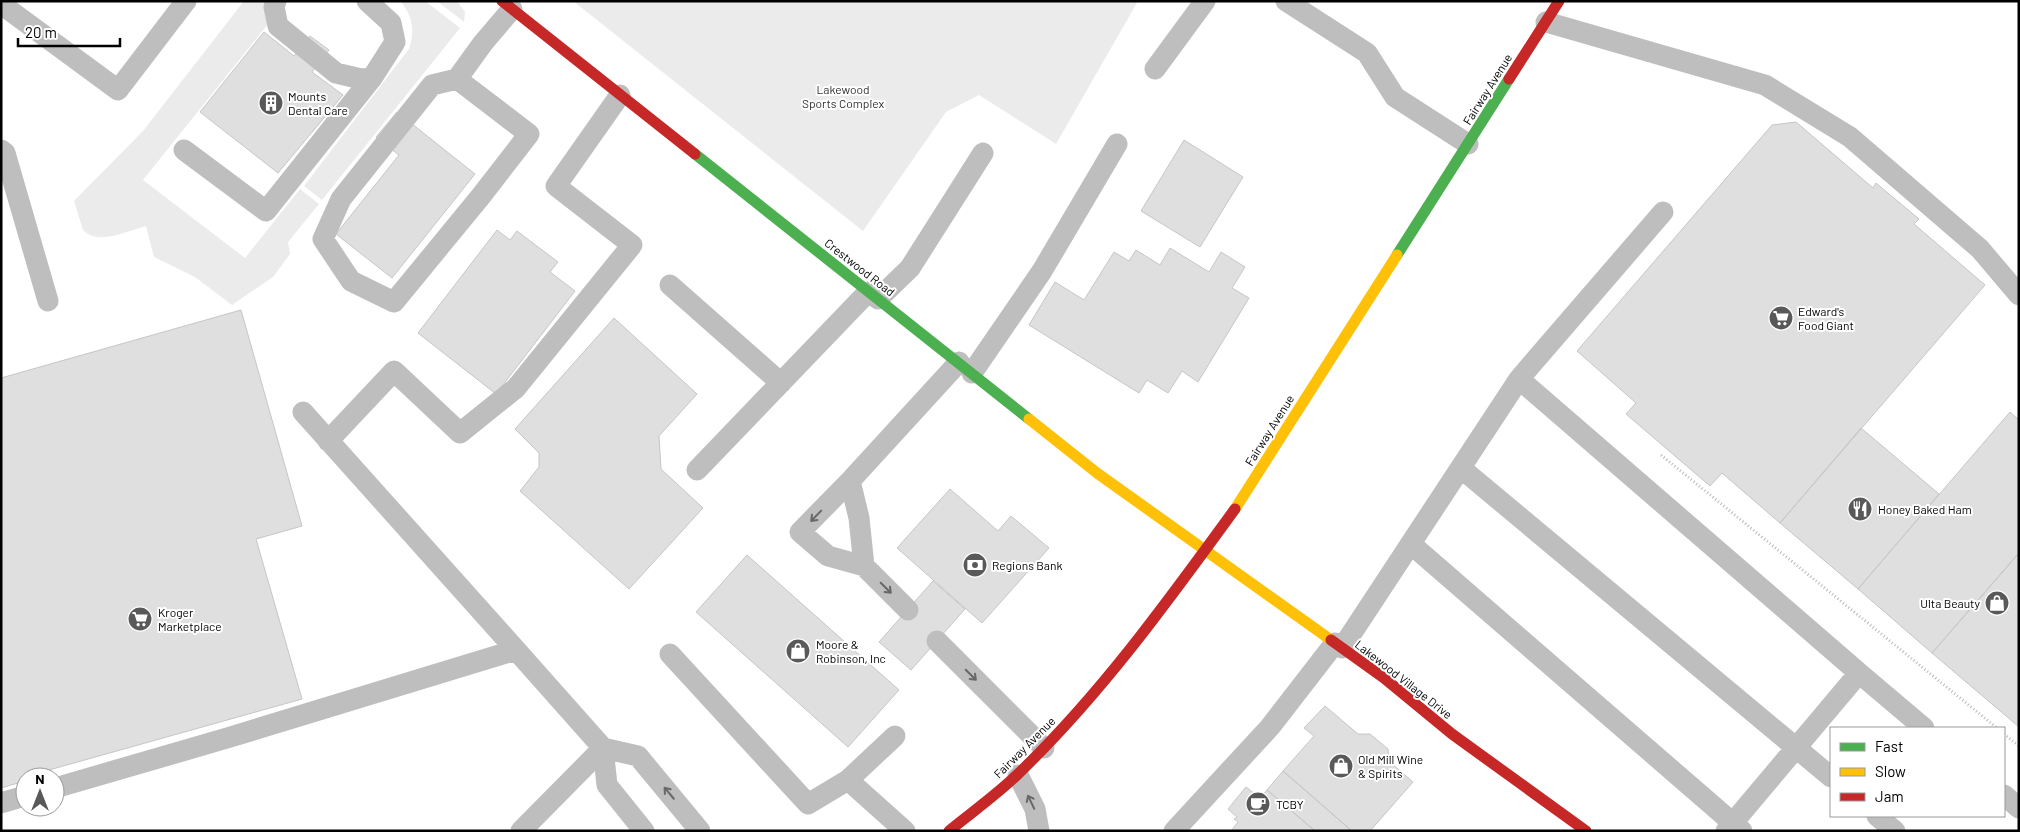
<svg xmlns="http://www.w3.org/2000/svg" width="2020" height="832" font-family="Barlow,sans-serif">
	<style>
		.green { fill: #ebebeb }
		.building { fill: #dfdfdf; stroke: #c6c6c6 }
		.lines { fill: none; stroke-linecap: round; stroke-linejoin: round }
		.path { stroke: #b9b9b9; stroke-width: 3; stroke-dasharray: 1 2.5; stroke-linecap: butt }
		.lane { stroke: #bebebe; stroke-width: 21 }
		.fast { stroke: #4caf50; stroke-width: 11 }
		.slow { stroke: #ffc107; stroke-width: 11 }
		.jam { stroke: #c62828; stroke-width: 11 }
		.oneway { stroke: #686868 }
		.labels { text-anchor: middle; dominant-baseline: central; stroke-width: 4; stroke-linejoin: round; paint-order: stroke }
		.park-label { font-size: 12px; fill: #323232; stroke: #fff }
		.street-label { font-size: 12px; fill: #000; stroke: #fff }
		.poi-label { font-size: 12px; fill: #000; stroke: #fff; text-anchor: start }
	</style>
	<rect width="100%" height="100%" fill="#fff"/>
	<path class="green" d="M 244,1 L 266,1 L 268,24 L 143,180 L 245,258 L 300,189 L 319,204 L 288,242 L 290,254 L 273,277 L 232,305 L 195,277 L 154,257 L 146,226 C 127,231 98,246 83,230 L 74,201 L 143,131 Z
		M 400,1 L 425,1 L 460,28 L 322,200 L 304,186 L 409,49 C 415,32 413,15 400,1 Z
		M 437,1 L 457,1 L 465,12 L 464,22 Z
		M 573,1 L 1138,1 L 1056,144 L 979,95 L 946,112 L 863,231 Z"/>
	<path class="building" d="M 264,32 L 294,56 L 310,36 L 329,50 L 312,72 L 343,95 L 278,173 L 200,112 Z
		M 397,112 L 475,174 L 392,278 L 336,234 L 399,155 L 376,137 Z
		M 1796,122 L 1873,188 L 1876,183 L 1919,219 L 1914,224 L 1985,285 L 1780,523 L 1722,473 L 1710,486 L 1626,414 L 1636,403 L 1577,351 L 1772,125 Z
		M 1184,140 L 1243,177 L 1200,247 L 1141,211 Z
		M 497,230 L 510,240 L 517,231 L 558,262 L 550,272 L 575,291 L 496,394 L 418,333 Z
		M 1170,248 L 1209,272 L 1221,252 L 1245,267 L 1232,288 L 1249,298 L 1198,382 L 1182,371 L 1168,393 L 1147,380 L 1139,393 L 1029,325 L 1055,282 L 1084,300 L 1114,252 L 1129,261 L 1136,250 L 1160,265 Z
		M 241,310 L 302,526 L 256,539 L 302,699 L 42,772 L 44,776 L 25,777 L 25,781 L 1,788 L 1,378 Z
		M 614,318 L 697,394 L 659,436 L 661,469 L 703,508 L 629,589 L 520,491 L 539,467 L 539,453 L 515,429 Z
		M 2010,412 L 2019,420 L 2019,553 L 1932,653 L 1858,589 Z
		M 1861,428 L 1939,494 L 1858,589 L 1780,523 Z
		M 950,489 L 998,531 L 1011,516 L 1049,548 L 982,623 L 897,548 Z
		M 2019,553 L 2019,727 L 1932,653 Z
		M 747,555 L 899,690 L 848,747 L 696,612 Z
		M 933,581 L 965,609 L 911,670 L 879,642 Z
		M 1325,706 L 1358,734 L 1370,734 L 1388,749 L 1390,762 L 1413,782 L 1370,831 L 1352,831 L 1283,771 L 1314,736 L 1304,728 Z
		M 1283,771 L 1352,831 L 1315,831 L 1267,790 Z
		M 1246,787 L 1260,798 L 1267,790 L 1315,831 L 1231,831 L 1238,822 L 1234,819 L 1237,817 L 1228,809 Z"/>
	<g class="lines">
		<path class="path" d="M 1661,455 L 1997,728
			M 2004,734 L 2019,746"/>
		<path class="lane" d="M 276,1 L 274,7 L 278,26 L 336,73 L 361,79 L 372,78
			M 1286,1 L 1367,53 L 1395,97 L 1468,144
			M 1,4 L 118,90 L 186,1
			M 1546,22 L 1765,85 L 1850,137 L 1980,249 L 2019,295
			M 1155,69 L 1205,1
			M 457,79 L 432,85 L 341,199 L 323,239 L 351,281 L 394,302 L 481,196 L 529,134 L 457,79 L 483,43 L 512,9
			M 1,150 L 5,153 L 48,301
			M 184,150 L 266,211 L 372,78 L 395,42 L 391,23 L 367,1
			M 670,285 L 781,383
			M 878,299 L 910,268 L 983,153
			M 972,373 L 1042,271 L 1117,144
			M 1519,379 L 1663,212
			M 303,412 L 516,650
			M 328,441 L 394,371 L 460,433 L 516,388 L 632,245 L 556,186 L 620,95
			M 1462,469 L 1831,777
			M 697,470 L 868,292
			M 850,481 L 859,518 L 864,566
			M 1412,545 L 1742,831
			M 908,610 L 864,566 L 828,556 L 800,532 L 850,481 L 959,362
			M 937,641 L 1044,748
			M 1342,648 L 1519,379 L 1859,673 L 1726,831
			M 670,654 L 808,804 L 848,780 L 905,831
			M 1859,673 L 1924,728
			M 1018,775 L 1035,809 L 1039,831
			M 848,780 L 895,736
			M 55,788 L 227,738 L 516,650 L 603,748 L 521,831
			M 2004,795 L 2019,808
			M 1,803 L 25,796
			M 1877,816 L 1895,831
			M 644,831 L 607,785 L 603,748 L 638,756 L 700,831
			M 1174,831 L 1270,727 L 1335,643"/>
		<path class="fast" d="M 695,154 L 1029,419
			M 1397,255 L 1509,79"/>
		<path class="slow" d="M 1029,419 L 1097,473 L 1331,640
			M 1235,509 L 1397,255"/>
		<path class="jam" d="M 502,1 L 695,154
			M 1509,79 L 1559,1
			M 1331,640 L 1384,678 L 1452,734 L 1586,831
			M 949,831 C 972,812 998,794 1019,773 C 1101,694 1168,601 1235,509"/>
	</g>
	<defs><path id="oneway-shaft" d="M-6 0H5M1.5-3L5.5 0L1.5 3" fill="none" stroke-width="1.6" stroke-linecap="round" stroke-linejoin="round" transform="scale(1.25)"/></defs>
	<g class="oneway">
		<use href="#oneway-shaft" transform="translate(816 516) rotate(134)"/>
		<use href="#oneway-shaft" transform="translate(886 588) rotate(45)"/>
		<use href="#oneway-shaft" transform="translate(971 675) rotate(45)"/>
		<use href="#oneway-shaft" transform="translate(669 793) rotate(-130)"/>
		<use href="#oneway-shaft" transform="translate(1031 802) rotate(-116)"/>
	</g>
	<defs>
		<symbol id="building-disc" viewBox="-11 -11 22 22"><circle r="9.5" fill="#595959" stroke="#fff"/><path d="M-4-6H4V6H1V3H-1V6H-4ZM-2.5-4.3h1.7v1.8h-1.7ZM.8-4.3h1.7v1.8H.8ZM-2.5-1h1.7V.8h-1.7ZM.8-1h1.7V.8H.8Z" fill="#fff"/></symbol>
		<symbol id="supermarket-disc" viewBox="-11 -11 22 22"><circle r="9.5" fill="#595959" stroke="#fff"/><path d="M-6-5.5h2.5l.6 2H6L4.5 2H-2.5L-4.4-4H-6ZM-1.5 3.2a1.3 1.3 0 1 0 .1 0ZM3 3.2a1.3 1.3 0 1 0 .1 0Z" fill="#fff"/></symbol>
		<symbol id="restaurant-disc" viewBox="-11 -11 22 22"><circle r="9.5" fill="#595959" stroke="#fff"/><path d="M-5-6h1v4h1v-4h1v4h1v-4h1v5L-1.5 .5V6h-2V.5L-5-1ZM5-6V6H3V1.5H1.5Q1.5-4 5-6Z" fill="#fff"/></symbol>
		<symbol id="bank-disc" viewBox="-11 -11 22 22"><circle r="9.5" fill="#595959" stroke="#fff"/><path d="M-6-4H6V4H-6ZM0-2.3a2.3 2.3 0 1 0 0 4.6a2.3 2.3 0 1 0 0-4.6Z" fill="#fff"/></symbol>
		<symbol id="shop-disc" viewBox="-11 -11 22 22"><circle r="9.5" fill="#595959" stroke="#fff"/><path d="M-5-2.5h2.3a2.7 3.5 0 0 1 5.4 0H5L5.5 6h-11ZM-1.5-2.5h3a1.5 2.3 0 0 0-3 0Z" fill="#fff"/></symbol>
		<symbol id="cafe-disc" viewBox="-11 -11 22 22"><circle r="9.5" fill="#595959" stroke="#fff"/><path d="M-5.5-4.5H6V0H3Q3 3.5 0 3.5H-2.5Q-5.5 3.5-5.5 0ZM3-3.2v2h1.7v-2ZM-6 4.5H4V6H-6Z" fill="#fff"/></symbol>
	</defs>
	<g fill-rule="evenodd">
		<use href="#building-disc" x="257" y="89" width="28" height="28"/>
		<use href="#supermarket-disc" x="1767" y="304" width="28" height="28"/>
		<use href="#restaurant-disc" x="1846" y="495" width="28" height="28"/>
		<use href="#bank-disc" x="961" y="551" width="28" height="28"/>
		<use href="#shop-disc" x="1983" y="589" width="28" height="28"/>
		<use href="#supermarket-disc" x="126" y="605" width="28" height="28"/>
		<use href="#shop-disc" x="784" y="637" width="28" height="28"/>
		<use href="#shop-disc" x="1327" y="752" width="28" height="28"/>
		<use href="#cafe-disc" x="1244" y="790" width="28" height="28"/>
	</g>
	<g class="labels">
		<g class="park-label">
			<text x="843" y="89">Lakewood<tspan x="843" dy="14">Sports Complex</tspan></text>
		</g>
		<g class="street-label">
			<text transform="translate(1487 89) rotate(-58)">Fairway Avenue</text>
			<text transform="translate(860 267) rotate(38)">Crestwood Road</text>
			<text transform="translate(1269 430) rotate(-58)">Fairway Avenue</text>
			<text transform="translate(1404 679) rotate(38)">Lakewood Village Drive</text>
			<text transform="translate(1024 747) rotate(-45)">Fairway Avenue</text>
		</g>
		<g class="poi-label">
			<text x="288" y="96">Mounts<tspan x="288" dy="14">Dental Care</tspan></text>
			<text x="1798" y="311">Edward's<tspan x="1798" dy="14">Food Giant</tspan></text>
			<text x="1878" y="509">Honey Baked Ham</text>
			<text x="992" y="565">Regions Bank</text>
			<text x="1980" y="603" text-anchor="end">Ulta Beauty</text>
			<text x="158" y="612">Kroger<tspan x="158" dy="14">Marketplace</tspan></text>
			<text x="816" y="644">Moore &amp;<tspan x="816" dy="14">Robinson, Inc</tspan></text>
			<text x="1358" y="759">Old Mill Wine<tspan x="1358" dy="14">&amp; Spirits</tspan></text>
			<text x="1276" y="804">TCBY</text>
		</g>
	</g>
	<rect width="2020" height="832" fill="none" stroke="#000000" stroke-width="5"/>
	<rect x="1830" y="727" width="175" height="90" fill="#ffffff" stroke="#999999"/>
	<rect x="1840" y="743" width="25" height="8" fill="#4caf50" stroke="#999999"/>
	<text x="1875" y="752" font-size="15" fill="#000000">Fast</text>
	<rect x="1840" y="768" width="25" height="8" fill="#ffc107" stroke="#999999"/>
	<text x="1875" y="777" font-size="15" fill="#000000">Slow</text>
	<rect x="1840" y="793" width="25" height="8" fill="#c62828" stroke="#999999"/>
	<text x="1875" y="802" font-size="15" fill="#000000">Jam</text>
	<g transform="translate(40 792)"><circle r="24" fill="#ffffff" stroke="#999999"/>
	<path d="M0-4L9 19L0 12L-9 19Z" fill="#595959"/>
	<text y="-8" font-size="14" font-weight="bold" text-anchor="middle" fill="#000000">N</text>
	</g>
	<path d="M18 38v8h102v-8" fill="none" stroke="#000000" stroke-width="2.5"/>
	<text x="25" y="38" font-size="15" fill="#000000" stroke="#ffffff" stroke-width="4" paint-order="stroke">20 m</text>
</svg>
